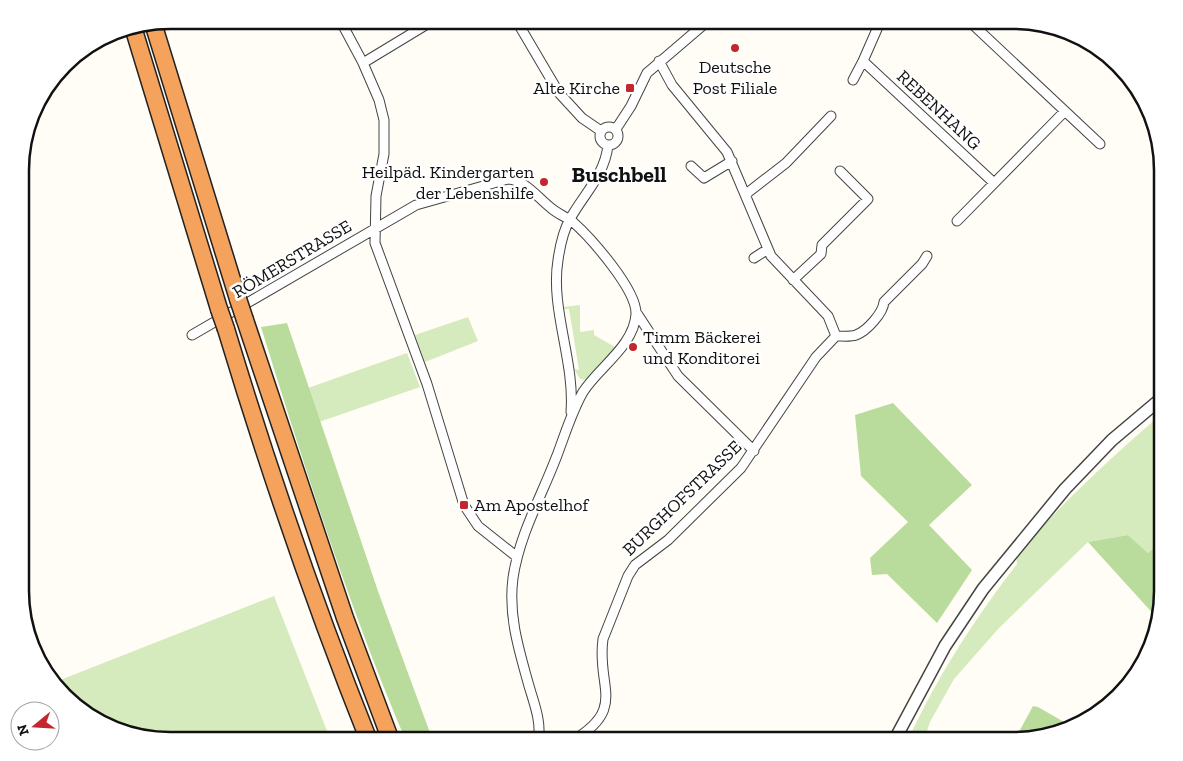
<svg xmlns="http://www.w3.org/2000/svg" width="1183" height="761" font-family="'Zilla Slab',serif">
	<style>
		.green { fill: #d5ebbd }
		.forest { fill: #b9dc9c }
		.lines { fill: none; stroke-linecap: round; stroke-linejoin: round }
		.minor-casing { stroke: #444; stroke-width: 11 }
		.tertiary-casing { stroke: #444; stroke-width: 14 }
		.motorway-casing { stroke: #222; stroke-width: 19 }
		.minor { stroke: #fff; stroke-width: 9 }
		.tertiary { stroke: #fff; stroke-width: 11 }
		.motorway { stroke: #f5a25d; stroke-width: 16 }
		.motorway-bridge-casing { stroke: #222; stroke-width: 19; stroke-linecap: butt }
		.motorway-bridge { stroke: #f5a25d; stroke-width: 16 }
		.poi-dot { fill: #c4262e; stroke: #fff; stroke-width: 2 }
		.labels { text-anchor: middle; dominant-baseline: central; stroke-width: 5; stroke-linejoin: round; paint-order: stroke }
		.poi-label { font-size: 18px; fill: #111; stroke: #fff; text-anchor: end }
		.street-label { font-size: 18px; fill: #111; stroke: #fff }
		.district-label { font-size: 22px; font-weight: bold; fill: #111; stroke: #fff }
		.rim { fill: none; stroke: #111; stroke-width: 2.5 }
	</style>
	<rect width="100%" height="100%" fill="#fffdf5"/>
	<path class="green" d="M 580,305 L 580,332 L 594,330 L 594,335 L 615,347 L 586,380 L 580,379 L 574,369 L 579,370 L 569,309 L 564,309 L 563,307 Z
		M 468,317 L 478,341 L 425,362 L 415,335 Z
		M 407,353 L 420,387 L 319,422 L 308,388 Z
		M 1163,413 L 1163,540 L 1148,553 L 1128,535 L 1088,542 L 999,628 L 954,679 L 930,722 L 924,740 L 909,738 C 937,677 976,617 1017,564 L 1016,556 C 1061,504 1110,458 1163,413 Z
		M 274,596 L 331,741 L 169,741 L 122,733 L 86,716 L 55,682 Z"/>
	<path class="forest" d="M 287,323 L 379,594 L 433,741 L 406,741 C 349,607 304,466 261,327 Z
		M 893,403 L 972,485 L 929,525 L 972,570 L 937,623 L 887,574 L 872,575 L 870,558 L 908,522 L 861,476 L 855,415 Z
		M 1128,535 L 1148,553 L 1163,540 L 1163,601 L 1157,618 L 1088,542 Z
		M 1033,706 L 1038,707 L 1071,726 L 1023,741 L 1014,741 Z"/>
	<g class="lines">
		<defs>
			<path id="minor" d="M 340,20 L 363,63 L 379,100 L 384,120 L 384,154 L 376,196 L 375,243 L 427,384 L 464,505 L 478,526 L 517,557
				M 516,20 L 559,93 L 582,118 L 601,131
				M 881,20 L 863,61 L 994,183
				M 968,20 L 1100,144
				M 363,63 L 434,20
				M 853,80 L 863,61
				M600 136a9 9 0 1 1 18 0a9 9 0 1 1-18 0Z
				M 616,129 L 631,106 L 647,73 L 709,20
				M 691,166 L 704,178 L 732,161
				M 746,194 L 786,163 L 831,116
				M 957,221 L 1065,111
				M 754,258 L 768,249
				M 793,280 L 821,254 L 822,245 L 868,199 L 840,171
				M 636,312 L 678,376 L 754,451
				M 192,335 L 416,205 L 508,179 C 525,180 538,198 551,208 C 558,214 566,217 573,222 C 591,238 637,290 636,314 C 634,346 599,367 583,392 C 571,413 565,435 556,458 C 541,497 519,536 513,578 C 508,616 519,650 529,686 C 534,703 542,723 538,741
				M 836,336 C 843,336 850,337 856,335 C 867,331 883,313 884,302 L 922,264 L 927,256
				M 571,412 C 575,361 550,309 558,260 C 560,246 563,231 570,219 C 583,195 605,175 608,145
				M 572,741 C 628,708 596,687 603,639 L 628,576 L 635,565 L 668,540 L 741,468 L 816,357 L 836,336 L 828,316 L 771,256 L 727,152 L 672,85 L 659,61"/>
			<path id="tertiary" d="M 894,741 L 945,646 L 983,589 L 1065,489 L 1112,440 L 1163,397"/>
			<path id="motorway" d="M 153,23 L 238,299
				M 133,27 L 219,309
				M 245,320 L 345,618 L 391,741
				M 226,329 C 268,468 315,606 369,741"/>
		</defs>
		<use href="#minor" class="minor-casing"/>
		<use href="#tertiary" class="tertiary-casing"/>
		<use href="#motorway" class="motorway-casing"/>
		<use href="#minor" class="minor"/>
		<use href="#tertiary" class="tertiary"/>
		<use href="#motorway" class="motorway"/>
		<defs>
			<path id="motorway-bridge" d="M 238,299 L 245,320
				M 219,309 L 226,329"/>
		</defs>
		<use href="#motorway-bridge" class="motorway-bridge-casing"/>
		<use href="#motorway-bridge" class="motorway-bridge"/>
	</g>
	<g class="poi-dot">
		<circle cx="735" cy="48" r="5"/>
		<rect x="625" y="83" width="10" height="10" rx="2.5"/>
		<circle cx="544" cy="182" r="5"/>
		<circle cx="633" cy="347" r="5"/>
		<rect x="459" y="500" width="10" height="10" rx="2.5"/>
	</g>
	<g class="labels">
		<g class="poi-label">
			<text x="735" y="67" text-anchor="middle">Deutsche<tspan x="735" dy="21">Post Filiale</tspan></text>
			<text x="620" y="88">Alte Kirche</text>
			<text x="534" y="172">Heilpäd. Kindergarten<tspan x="534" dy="21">der Lebenshilfe</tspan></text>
			<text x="643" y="337" text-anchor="start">Timm Bäckerei<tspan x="643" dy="21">und Konditorei</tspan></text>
			<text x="474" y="505" text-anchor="start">Am Apostelhof</text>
		</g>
		<g class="street-label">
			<text transform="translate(939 110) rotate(43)">REBENHANG</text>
			<text transform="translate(292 259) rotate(-31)">RÖMERSTRASSE</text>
			<text transform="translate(682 498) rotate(-44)">BURGHOFSTRASSE</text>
		</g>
		<g class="district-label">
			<text x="619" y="174">Buschbell</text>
		</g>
	</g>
	<path d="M0 0H1183V761H0ZM170 29H1013A141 141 0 0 1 1154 170V591A141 141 0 0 1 1013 732H170A141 141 0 0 1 29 591V170A141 141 0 0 1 170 29Z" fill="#fff" fill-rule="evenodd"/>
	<path class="rim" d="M170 29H1013A141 141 0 0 1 1154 170V591A141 141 0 0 1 1013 732H170A141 141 0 0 1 29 591V170A141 141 0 0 1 170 29Z"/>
	<g transform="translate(35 726) rotate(252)"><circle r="24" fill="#ffffff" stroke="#a0a0a0"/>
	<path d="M0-4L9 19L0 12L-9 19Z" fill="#c4262e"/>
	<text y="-8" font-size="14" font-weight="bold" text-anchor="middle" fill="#111111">N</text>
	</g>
</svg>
